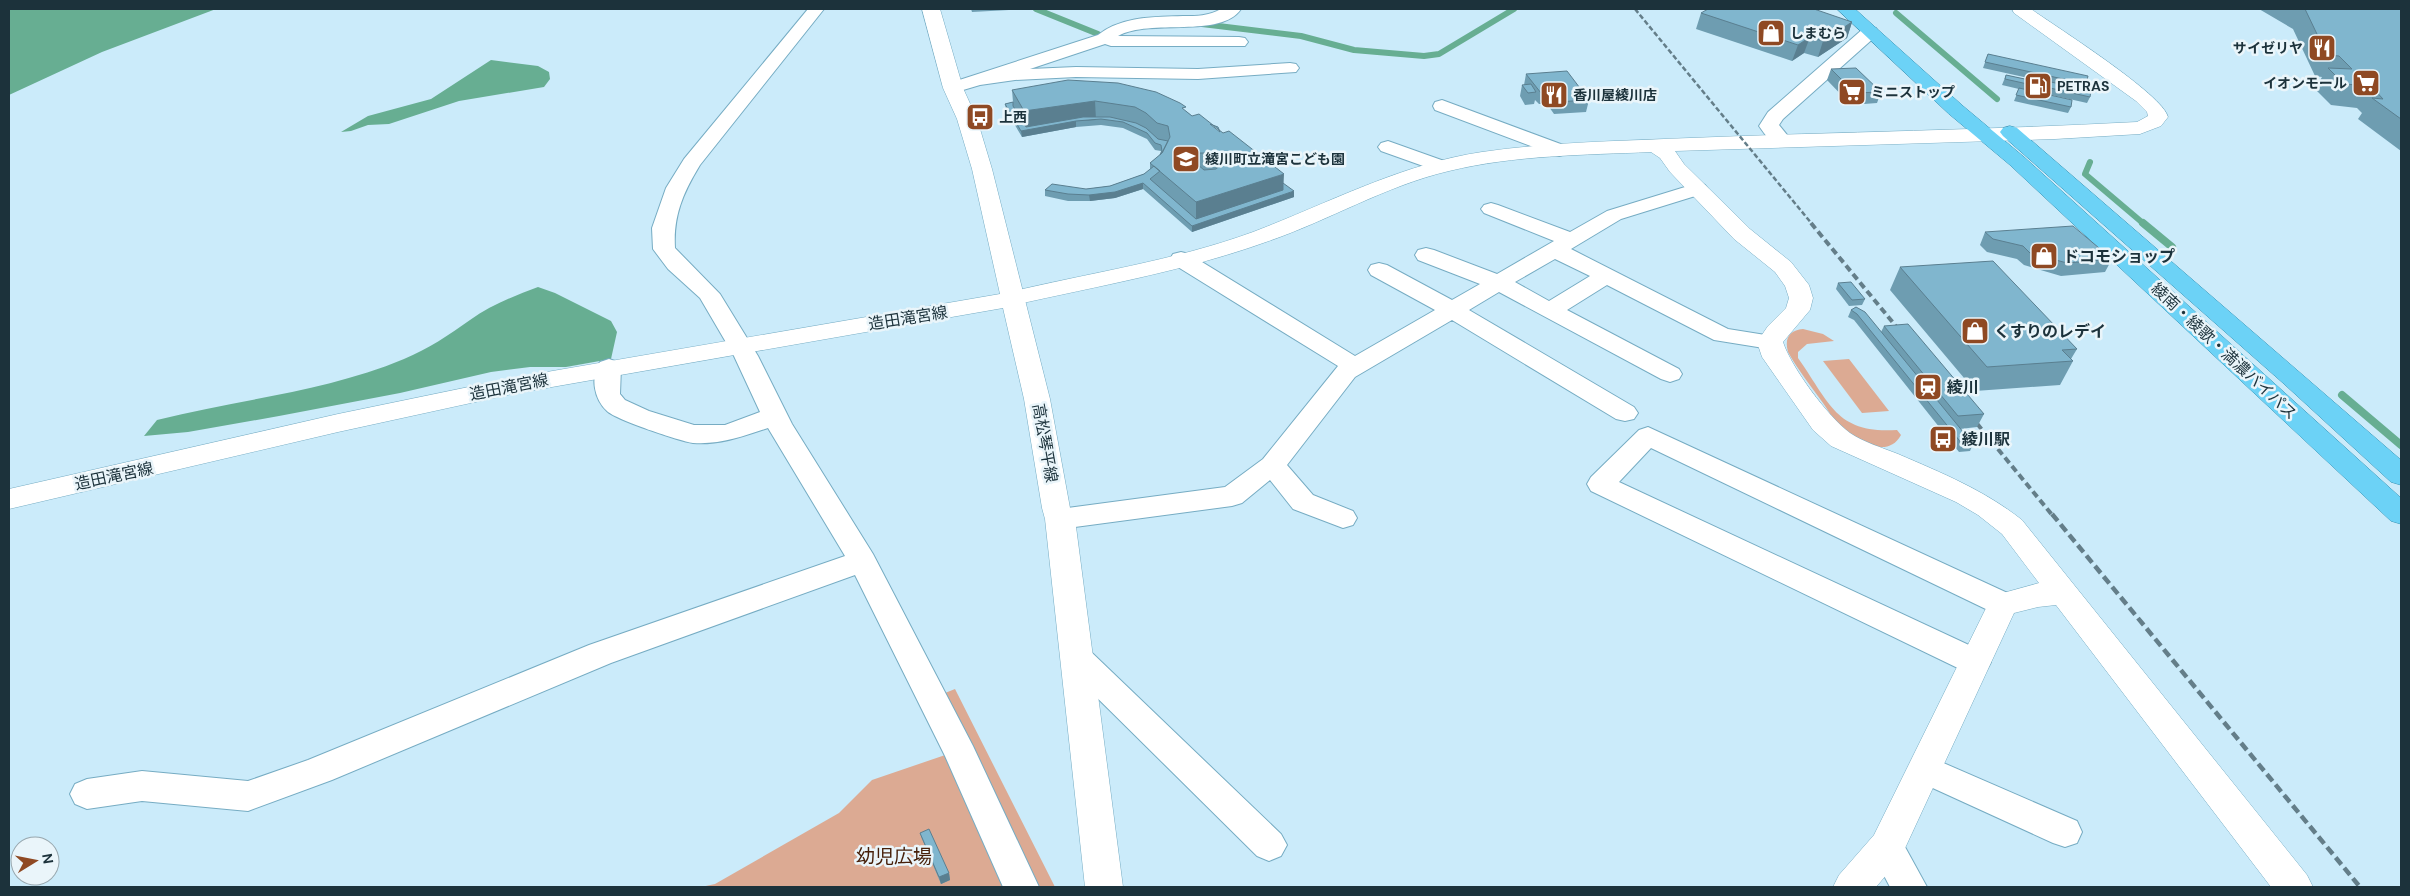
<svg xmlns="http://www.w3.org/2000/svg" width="2410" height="896" font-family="'DM Sans','Noto Sans JP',sans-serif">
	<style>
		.green { fill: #dcaa93 }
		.water { fill: #67ae92 }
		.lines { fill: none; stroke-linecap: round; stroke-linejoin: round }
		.stream-far1 { stroke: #67ae92; stroke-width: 6 }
		.stream { stroke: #67ae92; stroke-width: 8 }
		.minor-casing { stroke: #76acc3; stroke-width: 2 }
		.tertiary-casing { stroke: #76acc3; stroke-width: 1 }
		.secondary-casing { stroke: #76acc3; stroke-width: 1 }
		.trunk-casing { stroke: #3992b3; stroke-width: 1 }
		.minor { fill: #fff; fill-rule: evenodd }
		.tertiary { fill: #fff; fill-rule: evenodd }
		.secondary { fill: #fff; fill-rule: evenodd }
		.trunk { fill: #6cd2f6; fill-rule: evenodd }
		.rail-far2 { stroke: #647e89; stroke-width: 2.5; stroke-dasharray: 5 2.5; stroke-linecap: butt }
		.rail-far1 { stroke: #647e89; stroke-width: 4; stroke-dasharray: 7 4; stroke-linecap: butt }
		.rail { stroke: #647e89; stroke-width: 4.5; stroke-dasharray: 9 4.5; stroke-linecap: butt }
		.wall { fill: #6e9db1 }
		.shaded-wall { fill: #5a7f90 }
		.building { fill: #80b6ce; stroke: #5a7f90; fill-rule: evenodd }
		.labels { text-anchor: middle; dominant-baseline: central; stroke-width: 5; stroke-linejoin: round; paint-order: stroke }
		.far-poi-label { font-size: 14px; font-weight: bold; fill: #1c323b; stroke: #eaf5fa; text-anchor: start }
		.poi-label { font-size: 16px; font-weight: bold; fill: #1c323b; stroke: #eaf5fa; text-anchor: start }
		.street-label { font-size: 16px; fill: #1c323b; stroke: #eaf5fa }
		.near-park-label { font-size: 19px; fill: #47200a; stroke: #eaf5fa }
	</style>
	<rect width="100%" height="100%" fill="#cbebfa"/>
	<path class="green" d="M 1803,329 L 1823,334 L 1834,341 L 1807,344 L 1798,352 L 1798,358 C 1830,403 1836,434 1897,430 L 1901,435 C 1887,461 1854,439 1839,425 C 1833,419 1828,410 1823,403 C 1811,386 1798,370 1788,352 C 1784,338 1790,330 1803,329 Z
		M 1849,359 L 1889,411 L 1862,413 L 1823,361 Z
		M 955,689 L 1055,887 L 1032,887 L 941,702 L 940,695 Z
		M 954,752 L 1016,887 L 701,887 L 715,884 L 839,813 L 872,780 Z"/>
	<path class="water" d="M 9,9 L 216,9 L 102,52 L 9,95 Z
		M 491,60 L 538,66 L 549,72 L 550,79 L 544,87 L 459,101 L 389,124 L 368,125 L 351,131 L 341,132 L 368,116 L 431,99 Z
		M 538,287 L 555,293 L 611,321 L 617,332 L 611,359 L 566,367 L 530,367 L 491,372 L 400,393 L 279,416 L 188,432 L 144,436 L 157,420 C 240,399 325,392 404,359 C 428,349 449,335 470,320 C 491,305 514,296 538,287 Z"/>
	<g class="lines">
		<path class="stream-far1" d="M 1036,9 L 1098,34
			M 1896,13 L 1997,99
			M 1202,24 L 1301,36 L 1354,50 L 1424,56 L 1439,54 L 1514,9
			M 2090,162 L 2085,174 L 2144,224"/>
		<path class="stream" d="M 2143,223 L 2172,247
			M 2342,395 L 2401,445"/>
		<defs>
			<path id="minor" d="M 808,9 L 824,9 L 700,165 C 683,193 673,216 675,248 L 720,294 L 758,356 L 792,424 L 873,554 L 973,746 L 1039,887 L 1003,887 L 945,756 L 855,575 L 611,663 L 332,780 L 248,811 L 142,801 L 87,809 L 75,804 L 70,794 L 75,784 L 87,779 L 142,771 L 248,781 L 308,760 L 589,645 L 845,556 L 768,428 C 744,436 720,445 693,443 C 680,441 616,420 607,411 C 594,399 590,377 600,362 L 609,359 L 618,362 L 621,367 L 620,394 L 625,400 L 649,411 L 694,425 L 725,425 L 760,412 L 734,356 L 700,298 L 668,269 L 653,249 L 652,228 L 666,188 L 684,159 Z
				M 1221,9 L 1241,9 C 1221,39 1150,18 1118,36 L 1239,37 L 1245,38 L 1248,42 L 1245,46 L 1111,46 L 1105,44 L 1030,69 L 1076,67 L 1198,69 L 1290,63 L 1296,64 L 1299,68 L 1296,72 L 1198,79 L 1076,77 L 1015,80 L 980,85 L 953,93 L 947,92 L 944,88 L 947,84 L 1098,35 C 1122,16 1154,17 1183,16 C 1196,16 1209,16 1221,9 Z
				M 1870,27 L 1876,28 L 1878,32 L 1876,36 L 1783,119 L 1779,125 L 1792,141 L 1789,145 C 1774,149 1767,137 1759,126 L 1768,112 L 1864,28 Z
				M 1442,100 L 1566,146 L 1569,150 L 1566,154 L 1559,156 L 1552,154 L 1435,110 L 1433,106 L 1435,102 Z
				M 1388,141 L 1447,162 L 1450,166 L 1447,170 L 1440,172 L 1381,151 L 1378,147 L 1381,143 Z
				M 1698,183 L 1705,185 L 1708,189 L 1705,193 L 1621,219 L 1571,249 L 1728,329 L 1778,337 L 1782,342 L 1778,347 L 1770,349 L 1714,340 L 1607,285 L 1567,310 L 1679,369 L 1682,374 L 1679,379 L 1670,382 L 1661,379 L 1499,292 L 1469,310 L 1634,407 L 1638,413 L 1634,419 L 1625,421 L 1616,419 L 1452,320 L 1355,377 L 1287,465 L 1313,495 L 1353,511 L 1357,518 L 1353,525 L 1343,528 L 1293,509 L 1270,480 L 1242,503 L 1232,506 L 1060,529 L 1050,526 L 1046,519 L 1050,512 L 1060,509 L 1225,487 L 1263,459 L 1338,366 L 1173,264 L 1170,259 L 1173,254 L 1181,252 L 1189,254 L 1355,356 L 1435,310 L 1371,275 L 1368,270 L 1371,265 L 1379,263 L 1387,265 L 1452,300 L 1480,284 L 1418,260 L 1415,255 L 1418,250 L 1426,248 L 1434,250 L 1497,274 L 1554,241 L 1484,213 L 1481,209 L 1484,205 L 1491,203 L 1498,205 L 1570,232 L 1607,211 ZM 1555,259 L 1590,276 L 1549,301 L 1515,282 Z
				M 1648,427 L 2014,596 L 2018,604 L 2014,612 L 2003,615 L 1992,612 L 1651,448 L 1619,482 L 1986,653 L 1991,662 L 1986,671 L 1975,674 L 1964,671 L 1591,491 L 1587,484 L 1591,477 L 1639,430 Z
				M 1077,646 L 1088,649 L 1281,834 L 1287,845 L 1281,856 L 1269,861 L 1257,856 L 1066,667 L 1062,658 L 1066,649 Z
				M 1925,755 L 2077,821 L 2082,832 L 2077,843 L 2065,847 L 2053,843 L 1913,779 L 1908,769 L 1913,759 Z
				M 1887,831 L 1899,836 L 1927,887 L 1890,887 L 1869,847 L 1875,836 Z"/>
			<path id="tertiary" d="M 2012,9 L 2031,9 C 2055,26 2164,95 2168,117 L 2161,126 L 2140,134 L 2055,139 L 1675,151 L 1684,164 L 1750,229 L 1791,262 L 1809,285 L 1813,298 L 1810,310 L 1783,342 C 1791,367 1828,417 1850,433 C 1863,442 1883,448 1898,454 C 1942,473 1984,490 2022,520 L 2307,875 L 2313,887 L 2271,887 L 2056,605 L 2038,607 L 2014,613 L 1900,859 L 1876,887 L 1833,887 L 1839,875 L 1874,835 L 1992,596 L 2039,583 L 2002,534 L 1978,515 L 1956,502 L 1831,446 L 1813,430 L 1762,357 L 1757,342 L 1768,326 L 1786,308 L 1789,298 L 1785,286 L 1775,272 L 1734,239 L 1670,172 L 1660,158 L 1651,152 C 1584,155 1515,155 1449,171 C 1385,186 1328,221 1266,242 C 1185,271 1098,286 1014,305 L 1006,303 L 1002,298 L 1006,293 C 1088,273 1174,261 1253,232 C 1329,203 1401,164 1482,152 C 1551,142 1621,141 1690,138 C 1839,132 1988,130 2137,122 L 2148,116 L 2147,112 L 2136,101 L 2014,13 Z"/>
			<path id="secondary" d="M 922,9 L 940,9 L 963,88 L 977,119 L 992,169 L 1050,399 L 1070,508 L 1075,519 L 1123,887 L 1085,887 L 1045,519 L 1042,508 L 1024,399 L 1003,308 L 512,394 L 338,432 L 9,509 L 9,489 L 338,414 L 512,378 L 1000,294 L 972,169 L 957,119 L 943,88 Z"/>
			<path id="trunk" d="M 1837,9 L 1855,9 L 1963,106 L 2024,157 L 2401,498 L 2401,524 L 2391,521 L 2010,165 L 1949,114 Z
				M 2010,126 L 2017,128 L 2401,460 L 2401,485 L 2391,482 L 2283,383 L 2003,136 L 2000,132 L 2003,128 Z"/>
		</defs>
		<use href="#minor" class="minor-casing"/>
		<use href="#tertiary" class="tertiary-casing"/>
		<use href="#secondary" class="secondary-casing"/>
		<use href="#trunk" class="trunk-casing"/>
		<use href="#minor" class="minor"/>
		<use href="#tertiary" class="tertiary"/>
		<use href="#secondary" class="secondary"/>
		<use href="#trunk" class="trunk"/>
		<path class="rail-far2" d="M 1635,9 L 1812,224"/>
		<path class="rail-far1" d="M 1811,223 L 1904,336
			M 1970,415 L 2053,516"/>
		<path class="rail" d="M 2052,514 L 2360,887"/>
	</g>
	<path class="wall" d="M 971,9 L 1009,9 L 1009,10 L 972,12 Z
		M 2259,9 L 2401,9 L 2401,151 L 2358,119 L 2362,113 L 2357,108 L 2331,105 L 2315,89 L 2322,77 L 2315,76 L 2293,29 Z
		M 1701,13 L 1852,22 L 1847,38 L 1818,57 L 1804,53 L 1792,61 L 1696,29 Z
		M 1988,54 L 2086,84 L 2083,89 L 2090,97 L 2087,103 L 2047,94 L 2051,83 L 1983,68 Z
		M 1831,69 L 1881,92 L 1877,103 L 1851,105 L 1827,80 Z
		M 1526,74 L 1589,100 L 1586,112 L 1554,114 L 1547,104 L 1539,104 L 1535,100 L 1534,104 L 1525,105 L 1520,96 L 1522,85 L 1524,85 Z
		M 2006,75 L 2034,81 L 2030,91 L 2071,107 L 2068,113 L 2014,101 L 2019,89 L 2002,85 Z
		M 1012,90 L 1186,111 L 1192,116 L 1220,132 L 1283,183 L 1294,197 L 1192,232 L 1143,189 L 1115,198 L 1090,201 L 1068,201 L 1045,196 L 1045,190 L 1086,189 L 1110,186 L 1144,174 L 1150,170 L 1150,163 L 1160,155 L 1161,151 L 1155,150 L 1147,139 L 1123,128 L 1101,125 L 1076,127 L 1022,137 L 1006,110 L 1005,104 L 1013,102 Z
		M 1985,232 L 2112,259 L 2105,272 L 2061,276 L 2024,265 L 2017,259 L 1987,252 L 1980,245 Z
		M 1900,267 L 2077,349 L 2071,359 L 2073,361 L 2060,385 L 1975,391 L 1890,290 Z
		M 1838,283 L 1865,299 L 1862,305 L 1849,306 L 1836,289 Z
		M 1856,307 L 1881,332 L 1884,326 L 1984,414 L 1977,427 L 1960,429 L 1973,444 L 1970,451 L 1959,452 L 1854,320 L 1848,317 L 1851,310 Z
		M 920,833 L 949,873 L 950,880 L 941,884 L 922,839 Z"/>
	<path class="shaded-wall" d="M 1852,22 L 1847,38 L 1818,57 L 1823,41 Z
		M 1810,37 L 1804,53 L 1792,61 L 1798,45 Z
		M 1095,101 L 1096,120 L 1076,121 L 1076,127 L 1022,137 L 1021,131 L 1026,130 L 1024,111 Z
		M 1196,153 L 1196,176 L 1191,159 Z
		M 1284,174 L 1283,195 L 1294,191 L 1294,197 L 1192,232 L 1192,226 L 1196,225 L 1196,202 Z
		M 1143,183 L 1143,189 L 1115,198 L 1090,201 L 1089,195 Z
		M 949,873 L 950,880 L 941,884 L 939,877 Z"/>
	<path class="building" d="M 1708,9 L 1814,9 L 1852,22 L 1823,41 L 1810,37 L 1798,45 L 1701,13 Z
		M 2305,9 L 2401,9 L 2401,119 L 2372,98 L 2383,99 L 2371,86 L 2344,84 L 2328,68 L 2352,69 L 2339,56 L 2327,55 Z
		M 1988,54 L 2088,76 L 2086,84 L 1985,62 Z
		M 1856,68 L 1881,92 L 1855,93 L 1831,69 Z
		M 1567,71 L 1589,100 L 1556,102 L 1549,92 L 1541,93 L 1526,74 Z
		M 2006,75 L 2034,81 L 2032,85 L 2005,79 Z
		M 1068,80 L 1118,83 L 1156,92 L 1180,103 L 1186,107 L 1182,108 L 1192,116 L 1199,114 L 1223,133 L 1229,131 L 1284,174 L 1196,202 L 1150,163 L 1162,153 L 1170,137 L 1168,126 L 1157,123 L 1146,113 L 1135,107 L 1095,101 L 1024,111 L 1012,90 ZM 1196,153 L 1208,153 L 1222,164 L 1216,169 L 1204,170 L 1191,159 Z
		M 2051,82 L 2091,91 L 2090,97 L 2050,88 Z
		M 1531,84 L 1536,92 L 1528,93 L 1522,85 Z
		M 2019,88 L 2072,100 L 2071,107 L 2016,95 Z
		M 1013,102 L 1013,106 L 1026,127 L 1083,117 L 1110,117 L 1136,123 L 1146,128 L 1158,139 L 1168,141 L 1162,153 L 1160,155 L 1162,151 L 1161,145 L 1155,143 L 1147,133 L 1123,122 L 1101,119 L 1076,121 L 1021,131 L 1005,104 Z
		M 1210,124 L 1218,127 L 1220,132 Z
		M 1154,166 L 1160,171 L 1150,179 L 1196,219 L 1283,190 L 1283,183 L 1294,191 L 1192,226 L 1143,183 L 1115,192 L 1089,195 L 1068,194 L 1045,190 L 1052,184 L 1086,189 L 1110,186 L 1144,174 Z
		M 2073,226 L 2112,259 L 2067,263 L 2030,253 L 2023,246 L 1993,239 L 1985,232 Z
		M 1993,261 L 2077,349 L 2062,350 L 2073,361 L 1987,367 L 1900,267 Z
		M 1851,282 L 1865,299 L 1852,300 L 1838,283 Z
		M 1856,307 L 1865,312 L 1973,444 L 1963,445 L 1857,314 L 1851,310 Z
		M 1908,324 L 1984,414 L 1958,416 L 1884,326 Z
		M 929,829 L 949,873 L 939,877 L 920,833 Z"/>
	<defs>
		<symbol id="shop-square" viewBox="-11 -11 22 22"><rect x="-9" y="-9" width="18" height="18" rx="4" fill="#8f4923" stroke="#eaf5fa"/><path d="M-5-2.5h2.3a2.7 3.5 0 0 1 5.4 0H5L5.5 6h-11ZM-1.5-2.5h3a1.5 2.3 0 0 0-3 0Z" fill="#fff"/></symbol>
		<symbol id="restaurant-square" viewBox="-11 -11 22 22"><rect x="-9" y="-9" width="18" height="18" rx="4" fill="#8f4923" stroke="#eaf5fa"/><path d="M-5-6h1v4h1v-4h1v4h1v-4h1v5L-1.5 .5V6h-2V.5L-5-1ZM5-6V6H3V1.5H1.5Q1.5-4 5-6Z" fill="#fff"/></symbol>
		<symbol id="supermarket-square" viewBox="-11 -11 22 22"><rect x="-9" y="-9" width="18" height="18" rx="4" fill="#8f4923" stroke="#eaf5fa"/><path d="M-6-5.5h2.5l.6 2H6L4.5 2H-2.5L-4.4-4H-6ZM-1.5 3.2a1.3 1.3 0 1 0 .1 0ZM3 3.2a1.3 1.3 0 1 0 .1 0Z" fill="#fff"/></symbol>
		<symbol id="fuel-square" viewBox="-11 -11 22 22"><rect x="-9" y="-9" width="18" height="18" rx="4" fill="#8f4923" stroke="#eaf5fa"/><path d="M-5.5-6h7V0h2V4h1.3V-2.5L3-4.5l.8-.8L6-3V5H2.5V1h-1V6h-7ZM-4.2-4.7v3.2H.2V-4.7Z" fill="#fff"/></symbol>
		<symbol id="bus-square" viewBox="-11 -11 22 22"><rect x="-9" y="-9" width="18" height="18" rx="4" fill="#8f4923" stroke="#eaf5fa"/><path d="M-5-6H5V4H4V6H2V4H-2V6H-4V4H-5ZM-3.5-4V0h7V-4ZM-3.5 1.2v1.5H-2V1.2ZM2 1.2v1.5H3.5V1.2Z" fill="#fff"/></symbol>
		<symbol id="school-square" viewBox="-11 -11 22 22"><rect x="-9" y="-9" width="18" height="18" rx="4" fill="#8f4923" stroke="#eaf5fa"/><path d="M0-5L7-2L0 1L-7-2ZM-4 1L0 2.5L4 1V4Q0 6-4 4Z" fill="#fff"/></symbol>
		<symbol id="station-square" viewBox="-11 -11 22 22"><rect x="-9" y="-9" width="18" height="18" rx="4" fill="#8f4923" stroke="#eaf5fa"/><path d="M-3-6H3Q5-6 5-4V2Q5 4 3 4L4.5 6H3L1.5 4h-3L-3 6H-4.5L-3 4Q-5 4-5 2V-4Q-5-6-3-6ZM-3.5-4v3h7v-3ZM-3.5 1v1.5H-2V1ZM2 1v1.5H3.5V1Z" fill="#fff"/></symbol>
	</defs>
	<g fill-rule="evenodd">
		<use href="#shop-square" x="1755" y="17" width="32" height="32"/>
		<use href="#restaurant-square" x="2306" y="32" width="32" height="32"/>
		<use href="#supermarket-square" x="2350" y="67" width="32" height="32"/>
		<use href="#fuel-square" x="2022" y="70" width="32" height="32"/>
		<use href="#supermarket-square" x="1836" y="76" width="32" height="32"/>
		<use href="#restaurant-square" x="1538" y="79" width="32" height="32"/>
		<use href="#bus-square" x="964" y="101" width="32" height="32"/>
		<use href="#school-square" x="1170" y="143" width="32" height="32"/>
		<use href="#shop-square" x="2028" y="240" width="32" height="32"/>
		<use href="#shop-square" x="1959" y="315" width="32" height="32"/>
		<use href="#station-square" x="1912" y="371" width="32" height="32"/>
		<use href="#bus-square" x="1927" y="423" width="32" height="32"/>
	</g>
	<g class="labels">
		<g class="far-poi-label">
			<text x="1790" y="33">しまむら</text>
			<text x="2303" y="48" text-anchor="end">サイゼリヤ</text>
			<text x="2347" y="83" text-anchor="end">イオンモール</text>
			<text x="2057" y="86">PETRAS</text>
			<text x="1871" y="92">ミニストップ</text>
			<text x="1573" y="95">香川屋綾川店</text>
			<text x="999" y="117">上西</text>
			<text x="1205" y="159">綾川町立滝宮こども園</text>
		</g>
		<g class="poi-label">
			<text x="2063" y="256">ドコモショップ</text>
			<text x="1994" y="331">くすりのレデイ</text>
			<text x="1947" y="387">綾川</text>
			<text x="1962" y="439">綾川駅</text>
		</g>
		<g class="street-label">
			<text transform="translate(908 318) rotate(-9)">造田滝宮線</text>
			<text transform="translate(2224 351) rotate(43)">綾南・綾歌・満濃バイパス</text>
			<text transform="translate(509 387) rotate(-11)">造田滝宮線</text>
			<text transform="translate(1045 443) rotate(80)">高松琴平線</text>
			<text transform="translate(114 476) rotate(-12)">造田滝宮線</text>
		</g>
		<g class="near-park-label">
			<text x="894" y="856">幼児広場</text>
		</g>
	</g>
	<rect width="2410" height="896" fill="none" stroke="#1c323b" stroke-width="20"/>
	<g transform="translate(35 861) rotate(80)"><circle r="24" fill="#eaf5fa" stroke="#98a7ae"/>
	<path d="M0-4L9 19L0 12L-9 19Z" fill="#8f4923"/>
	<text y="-8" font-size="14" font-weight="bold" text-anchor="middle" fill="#1c323b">N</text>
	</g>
</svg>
